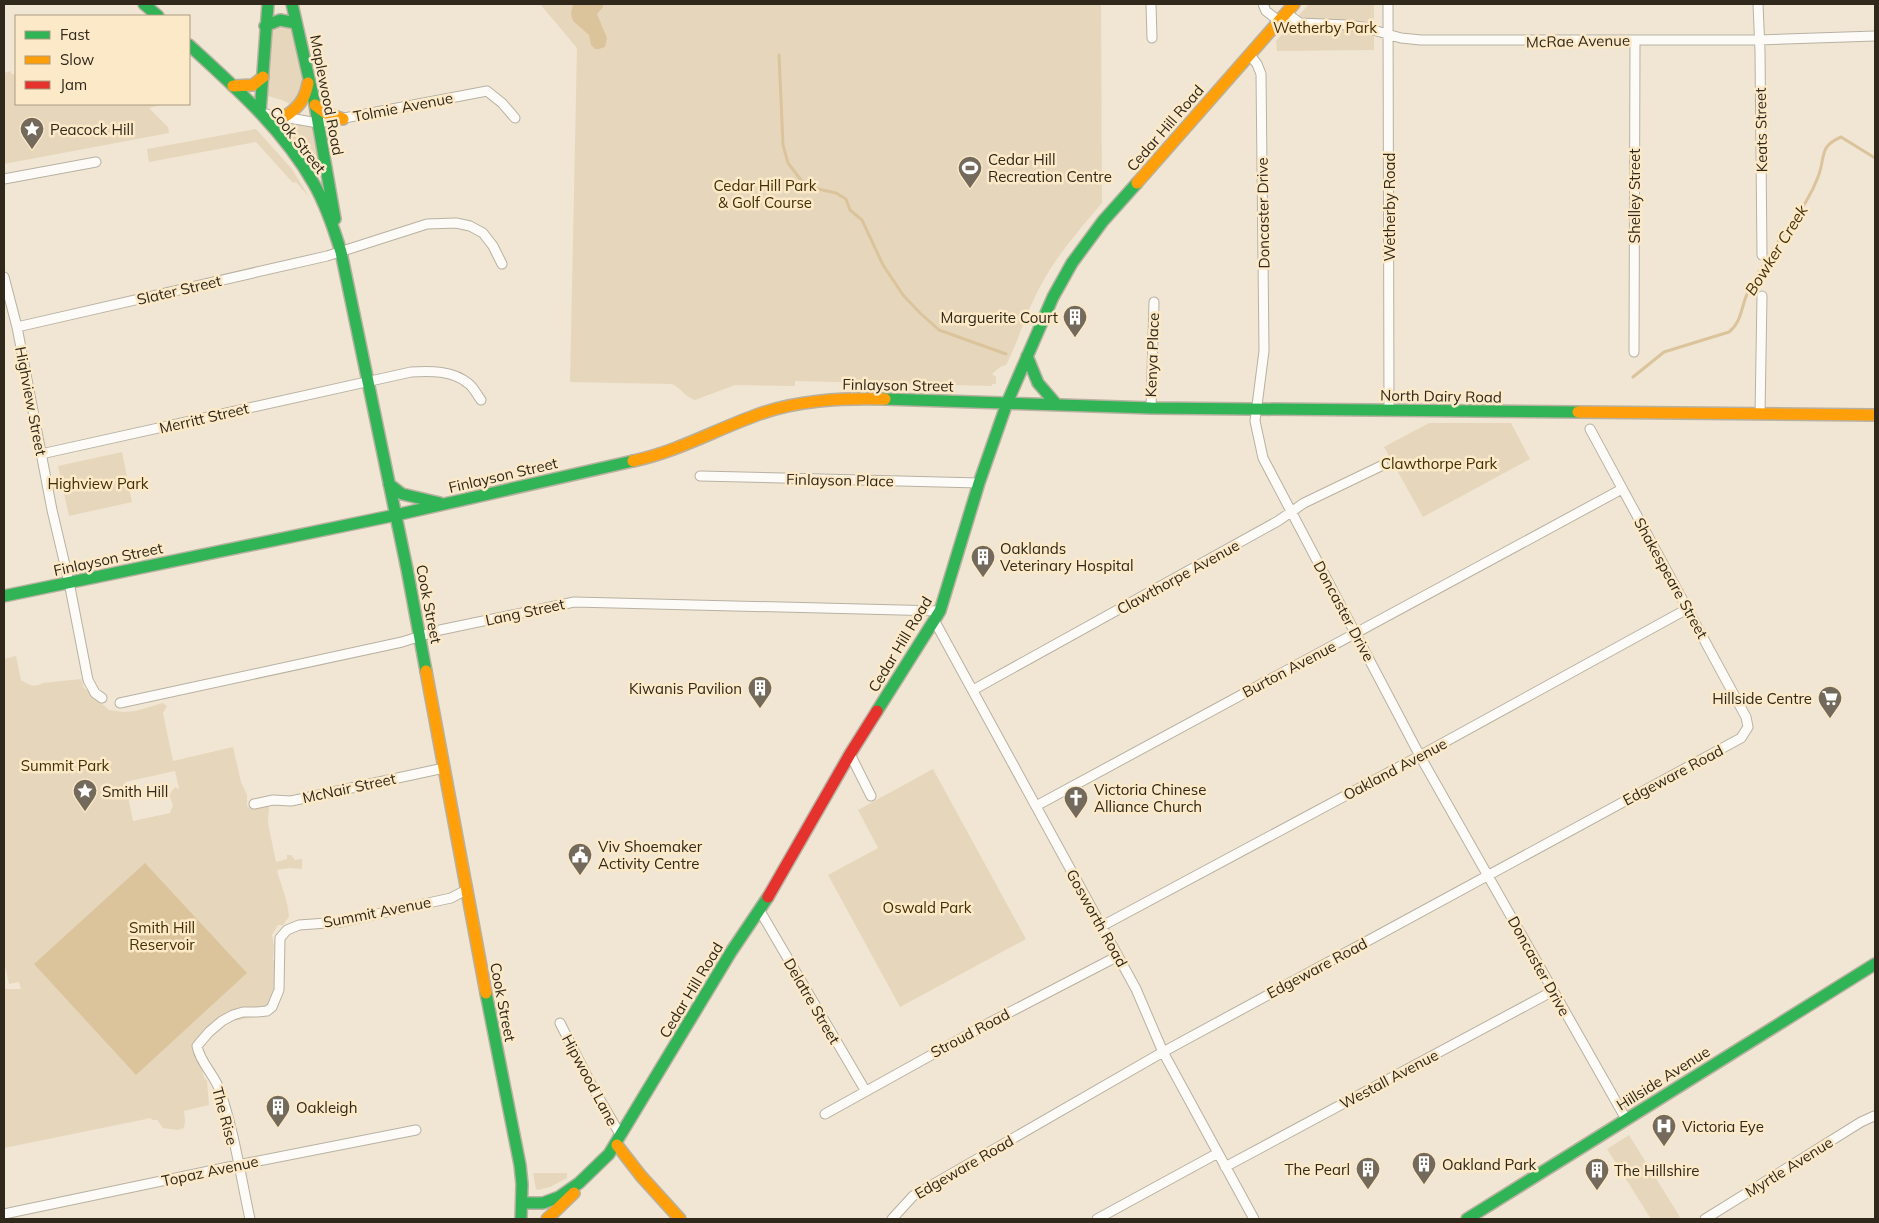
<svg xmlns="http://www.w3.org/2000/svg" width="1879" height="1223" font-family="Mulish,sans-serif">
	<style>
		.green { fill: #e6d7bc; fill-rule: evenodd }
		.water { fill: #dbc49c }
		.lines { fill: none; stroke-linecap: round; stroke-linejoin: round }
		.stream { stroke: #dbc49c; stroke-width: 3 }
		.street-casing { stroke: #b8b1a2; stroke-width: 11 }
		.fast-casing { stroke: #b8b1a2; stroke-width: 14 }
		.slow-casing { stroke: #b8b1a2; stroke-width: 14 }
		.jam-casing { stroke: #b8b1a2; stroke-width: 14 }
		.street { stroke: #fdfbf8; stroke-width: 9 }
		.fast { stroke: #30b455; stroke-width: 11 }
		.slow { stroke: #ff9f0a; stroke-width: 11 }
		.jam { stroke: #e5322d; stroke-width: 11 }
		.labels { text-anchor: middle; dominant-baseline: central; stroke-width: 5; stroke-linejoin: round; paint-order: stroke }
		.park-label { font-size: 15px; fill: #422f04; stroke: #fce9c7 }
		.street-label { font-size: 15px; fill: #2f281b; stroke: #fce9c7 }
		.poi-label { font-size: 15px; fill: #2f281b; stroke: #fce9c7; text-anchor: start }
		.water-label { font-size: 16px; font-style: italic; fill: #463309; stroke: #fce9c7 }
	</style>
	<rect width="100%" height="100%" fill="#f0e6d3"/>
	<path class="green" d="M 540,4 L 1101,4 L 1102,203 C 1079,230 1056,256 1040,287 C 1026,312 1019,340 1006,365 L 1000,367 L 992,374 L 996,377 L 996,384 L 992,384 L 992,386 L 795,381 L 795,386 L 735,385 L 695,400 C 685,397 681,388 672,384 L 570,382 L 577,48 Z
		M 1309,4 L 1374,4 L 1374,50 L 1277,51 L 1276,41 Z
		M 277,27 C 282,26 288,26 292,30 C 295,34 296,44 297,49 C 301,68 309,90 292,105 L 282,100 L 264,95 L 270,33 Z
		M 11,71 L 11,74 L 16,74 L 16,104 L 166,104 L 149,108 L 168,127 L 169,133 L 4,164 L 4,73 Z
		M 273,119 L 313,125 L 325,184 L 306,155 Z
		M 256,129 L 292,169 L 309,197 L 296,182 L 293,183 L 256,142 L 149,162 L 147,149 Z
		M 1429,423 L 1511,423 L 1530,459 L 1423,517 L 1384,447 Z
		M 122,452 L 132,502 L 69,516 L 58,466 Z
		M 16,656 L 21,680 C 29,685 34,688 43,683 L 81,679 L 84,688 L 109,710 L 123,712 L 136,711 L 163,703 L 167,706 L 163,713 L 173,761 L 233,747 L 241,782 L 247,795 L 247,806 L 250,808 L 266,804 L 269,807 L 268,823 L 276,862 L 287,859 L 287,855 L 291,855 L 295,860 L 302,859 L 302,869 L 289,868 L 277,870 C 281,886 288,900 289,917 L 283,925 L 278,925 L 272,935 L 274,946 L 273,960 L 276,960 L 275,989 L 272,998 L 270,999 L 263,1015 L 219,1024 L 197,1044 L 204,1078 L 207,1081 L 209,1105 L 184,1111 L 185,1121 L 184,1128 L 177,1130 L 163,1128 L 157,1120 L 152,1120 L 151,1118 L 4,1148 L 4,989 L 21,989 L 19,982 L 9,984 L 4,961 L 4,659 ZM 175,771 L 179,789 L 175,787 L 169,795 L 173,805 L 170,813 L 133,821 L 125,782 Z
		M 933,769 L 1026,939 L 900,1007 L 828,875 L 878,848 L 858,810 Z
		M 1629,1135 L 1680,1217 L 1676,1219 L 1651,1219 L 1607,1149 Z
		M 533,1173 L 567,1173 L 567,1178 L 550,1187 L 538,1190 L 536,1189 Z"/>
	<path class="water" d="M 573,4 L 603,4 L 603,7 L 597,14 L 607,38 L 605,47 L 599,49 L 595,49 L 591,45 L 589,35 L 573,21 L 571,14 Z
		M 145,863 L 247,973 L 136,1075 L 34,964 Z"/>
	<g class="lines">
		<path class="stream" d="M 779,55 L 783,145 L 788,163 L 801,180 L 818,189 L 836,193 L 846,199 L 850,210 L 862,220 L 883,265 L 903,295 L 920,313 L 939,330 L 1006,354
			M 1633,377 L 1664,352 L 1729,332 C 1742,322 1741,306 1748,292 C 1757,275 1767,258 1778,242 C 1793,219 1808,204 1818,177 C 1826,157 1818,147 1841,137 L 1875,158"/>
		<defs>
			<path id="street" d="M 1151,4 L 1152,38
				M 1263,4 L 1266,11 L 1279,21
				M 1388,4 L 1389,410
				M 1758,4 L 1760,51 L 1762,255
				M 1286,13 L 1300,23 L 1347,25 L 1363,27 L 1401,38 L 1421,40 L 1759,40 L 1875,36
				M 1250,55 L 1257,64 L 1261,74 L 1264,351 L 1255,421 L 1263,458 L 1420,756 L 1626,1119
				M 260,113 L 318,123 L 487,91 L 502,103 L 515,118
				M 4,179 L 96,162
				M 4,277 L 17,327 L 52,510 L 69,582 L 88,680 L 95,693 L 102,698
				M 17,327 L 327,256 L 427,224 L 456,223 L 470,226 L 483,233 L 493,246 L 502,264
				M 1634,352 L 1635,40
				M 1151,408 L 1154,302
				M 1760,414 L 1762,296
				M 41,454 L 411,372 C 430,371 453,370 469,384 C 474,388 477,395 481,400
				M 700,476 L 979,483
				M 934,620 L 1136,989 L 1163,1052 L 1254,1219
				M 973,690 L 1278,521 L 1304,503 L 1383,465
				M 120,703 L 402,642 L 440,630 L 574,602 L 940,611
				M 850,754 L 871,796
				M 254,804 L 273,800 L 291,801 L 444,768
				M 1036,806 L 1622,489
				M 760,911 L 865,1090
				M 1102,926 L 1412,760 L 1687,609
				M 560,1023 L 592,1086 L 621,1136
				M 825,1114 L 989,1023 L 1118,956
				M 1225,1167 L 1553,991
				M 4,1214 L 238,1165 L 416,1130
				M 250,1219 C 241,1178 234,1130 220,1091 C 215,1075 200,1063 197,1046 L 209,1032 L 222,1021 L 233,1015 L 243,1012 L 257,1012 L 267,1011 L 272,1007 L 279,990 L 280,938 L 287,930 L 299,925 L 341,922 L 451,898 L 466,890
				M 892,1219 L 913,1196 L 1163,1052 L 1741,738 L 1748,727 L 1746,717 L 1590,429
				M 1097,1219 L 1218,1153
				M 1705,1219 L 1861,1122 L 1874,1116"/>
			<path id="fast" d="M 144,4 L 158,16
				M 292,4 L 315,105 L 335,219
				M 265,26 L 280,20 L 296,23
				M 189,45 C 235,87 283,129 314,184 C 326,205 334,229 341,252 L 407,569 L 426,671
				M 260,113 L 268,4
				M 1027,356 L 1038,383 L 1057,405
				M 885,399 L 1151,408 L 1578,412
				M 389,484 L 402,494 L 440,503
				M 4,596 L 396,515 L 633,461
				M 877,711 L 940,611 L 979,483 L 1007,403 L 1053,297 L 1072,263 L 1103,221 L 1137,183
				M 486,993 L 520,1165 L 522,1184 L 521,1219
				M 523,1203 L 543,1203 L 559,1197 L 579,1183 L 609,1154 L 731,952 L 768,897
				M 1467,1219 L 1875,964"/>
			<path id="slow" d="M 233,86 L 253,85 L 263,77
				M 315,105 L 326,113 L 343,119
				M 284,117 C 298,108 305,100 308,83
				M 1137,183 L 1294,4
				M 1578,412 L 1875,415
				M 633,461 C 676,452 713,431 754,416 C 795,400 842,398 885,399
				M 426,671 L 486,993
				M 617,1145 L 641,1176 L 680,1219
				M 547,1219 L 574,1193"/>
			<path id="jam" d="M 768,897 L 850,754 L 877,711"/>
		</defs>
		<use href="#street" class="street-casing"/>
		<use href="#fast" class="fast-casing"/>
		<use href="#slow" class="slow-casing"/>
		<use href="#jam" class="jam-casing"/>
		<use href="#street" class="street"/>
		<use href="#fast" class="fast"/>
		<use href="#slow" class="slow"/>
		<use href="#jam" class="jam"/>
	</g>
	<defs>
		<symbol id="sight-pin" viewBox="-11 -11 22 30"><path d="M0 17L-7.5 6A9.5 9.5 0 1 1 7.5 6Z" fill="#736a5b" stroke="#fce9c7"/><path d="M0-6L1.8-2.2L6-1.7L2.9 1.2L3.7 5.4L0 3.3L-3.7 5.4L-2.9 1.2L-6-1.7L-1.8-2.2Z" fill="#fff"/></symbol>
		<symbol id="stadium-pin" viewBox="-11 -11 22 30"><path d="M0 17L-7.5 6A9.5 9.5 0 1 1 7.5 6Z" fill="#736a5b" stroke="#fce9c7"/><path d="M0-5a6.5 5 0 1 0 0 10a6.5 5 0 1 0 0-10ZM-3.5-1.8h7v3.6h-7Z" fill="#fff"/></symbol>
		<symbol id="building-pin" viewBox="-11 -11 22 30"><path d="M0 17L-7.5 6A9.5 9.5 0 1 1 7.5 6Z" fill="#736a5b" stroke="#fce9c7"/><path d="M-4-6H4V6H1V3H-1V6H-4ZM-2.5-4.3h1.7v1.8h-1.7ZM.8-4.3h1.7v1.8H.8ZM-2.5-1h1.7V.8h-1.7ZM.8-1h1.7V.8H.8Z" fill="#fff"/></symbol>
		<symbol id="supermarket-pin" viewBox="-11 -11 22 30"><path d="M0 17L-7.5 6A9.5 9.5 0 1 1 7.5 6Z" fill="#736a5b" stroke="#fce9c7"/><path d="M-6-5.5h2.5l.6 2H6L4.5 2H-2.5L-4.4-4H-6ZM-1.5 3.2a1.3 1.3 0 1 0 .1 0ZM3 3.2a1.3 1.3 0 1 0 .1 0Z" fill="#fff"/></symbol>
		<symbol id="church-pin" viewBox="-11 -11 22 30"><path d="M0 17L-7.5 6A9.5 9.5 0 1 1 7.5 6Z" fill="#736a5b" stroke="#fce9c7"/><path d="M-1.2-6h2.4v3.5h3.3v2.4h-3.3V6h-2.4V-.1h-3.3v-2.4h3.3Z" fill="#fff"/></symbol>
		<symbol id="civic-pin" viewBox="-11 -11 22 30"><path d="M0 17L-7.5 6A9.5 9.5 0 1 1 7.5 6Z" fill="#736a5b" stroke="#fce9c7"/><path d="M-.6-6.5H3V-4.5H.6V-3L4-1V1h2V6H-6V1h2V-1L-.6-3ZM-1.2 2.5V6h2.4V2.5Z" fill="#fff"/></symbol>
		<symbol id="hospital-pin" viewBox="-11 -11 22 30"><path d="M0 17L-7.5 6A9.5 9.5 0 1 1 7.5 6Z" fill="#736a5b" stroke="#fce9c7"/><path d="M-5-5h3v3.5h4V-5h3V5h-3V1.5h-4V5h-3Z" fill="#fff"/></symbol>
	</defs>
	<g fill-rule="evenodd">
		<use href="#sight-pin" x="18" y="115" width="28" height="38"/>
		<use href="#stadium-pin" x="956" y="154" width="28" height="38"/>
		<use href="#building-pin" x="1061" y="303" width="28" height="38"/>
		<use href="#building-pin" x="969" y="543" width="28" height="38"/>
		<use href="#building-pin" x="746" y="674" width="28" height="38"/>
		<use href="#supermarket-pin" x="1816" y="684" width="28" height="38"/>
		<use href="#sight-pin" x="71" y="777" width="28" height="38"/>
		<use href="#church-pin" x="1062" y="784" width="28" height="38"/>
		<use href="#civic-pin" x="566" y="841" width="28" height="38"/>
		<use href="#building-pin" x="264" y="1093" width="28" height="38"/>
		<use href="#hospital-pin" x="1650" y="1112" width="28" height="38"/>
		<use href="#building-pin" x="1410" y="1150" width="28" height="38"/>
		<use href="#building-pin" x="1354" y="1155" width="28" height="38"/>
		<use href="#building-pin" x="1583" y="1156" width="28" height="38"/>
	</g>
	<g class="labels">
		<g class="park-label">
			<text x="1325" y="27">Wetherby Park</text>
			<text x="765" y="185">Cedar Hill Park<tspan x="765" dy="17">&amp; Golf Course</tspan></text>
			<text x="1439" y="463">Clawthorpe Park</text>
			<text x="98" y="483">Highview Park</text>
			<text x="65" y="765">Summit Park</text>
			<text x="927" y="907">Oswald Park</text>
			<text x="162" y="927">Smith Hill<tspan x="162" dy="17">Reservoir</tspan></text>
		</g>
		<g class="street-label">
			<text transform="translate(1578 41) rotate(-1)">McRae Avenue</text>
			<text transform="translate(327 95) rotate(79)">Maplewood Road</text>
			<text transform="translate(403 107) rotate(-11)">Tolmie Avenue</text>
			<text transform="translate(1165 128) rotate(-49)">Cedar Hill Road</text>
			<text transform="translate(1761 130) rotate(-91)">Keats Street</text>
			<text transform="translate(298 140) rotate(52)">Cook Street</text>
			<text transform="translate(1634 196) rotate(-90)">Shelley Street</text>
			<text transform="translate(1389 207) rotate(-90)">Wetherby Road</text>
			<text transform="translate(1263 213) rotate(-91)">Doncaster Drive</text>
			<text transform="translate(179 290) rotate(-13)">Slater Street</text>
			<text transform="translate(1152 355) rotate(-88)">Kenya Place</text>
			<text transform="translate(898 385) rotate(1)">Finlayson Street</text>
			<text transform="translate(1441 396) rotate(1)">North Dairy Road</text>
			<text transform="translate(31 401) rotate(79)">Highview Street</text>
			<text transform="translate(204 418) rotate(-13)">Merritt Street</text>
			<text transform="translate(503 475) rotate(-13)">Finlayson Street</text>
			<text transform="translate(840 480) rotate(1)">Finlayson Place</text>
			<text transform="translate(108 559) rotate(-12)">Finlayson Street</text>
			<text transform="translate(1178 577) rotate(-29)">Clawthorpe Avenue</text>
			<text transform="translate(1671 578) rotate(61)">Shakespeare Street</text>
			<text transform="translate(429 604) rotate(79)">Cook Street</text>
			<text transform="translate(1344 611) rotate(62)">Doncaster Drive</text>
			<text transform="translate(525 612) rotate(-12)">Lang Street</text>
			<text transform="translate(900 644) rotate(-59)">Cedar Hill Road</text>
			<text transform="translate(1289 669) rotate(-28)">Burton Avenue</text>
			<text transform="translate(1395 769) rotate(-28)">Oakland Avenue</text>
			<text transform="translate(1673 775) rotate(-28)">Edgeware Road</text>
			<text transform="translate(349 788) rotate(-12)">McNair Street</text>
			<text transform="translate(377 912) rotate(-11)">Summit Avenue</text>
			<text transform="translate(1097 918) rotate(61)">Gosworth Road</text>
			<text transform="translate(1539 966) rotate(61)">Doncaster Drive</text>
			<text transform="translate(1317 968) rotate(-28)">Edgeware Road</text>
			<text transform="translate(691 990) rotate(-59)">Cedar Hill Road</text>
			<text transform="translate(812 1001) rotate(60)">Delatre Street</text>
			<text transform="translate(503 1002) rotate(79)">Cook Street</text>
			<text transform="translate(970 1033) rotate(-28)">Stroud Road</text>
			<text transform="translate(1663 1078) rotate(-32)">Hillside Avenue</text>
			<text transform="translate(1389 1079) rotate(-28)">Westall Avenue</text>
			<text transform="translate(590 1080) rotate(62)">Hipwood Lane</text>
			<text transform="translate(225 1116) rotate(75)">The Rise</text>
			<text transform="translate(964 1167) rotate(-30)">Edgeware Road</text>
			<text transform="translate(1789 1167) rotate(-32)">Myrtle Avenue</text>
			<text transform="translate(210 1171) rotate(-12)">Topaz Avenue</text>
		</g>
		<g class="poi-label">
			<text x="50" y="129">Peacock Hill</text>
			<text x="988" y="159">Cedar Hill<tspan x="988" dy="17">Recreation Centre</tspan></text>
			<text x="1058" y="317" text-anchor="end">Marguerite Court</text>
			<text x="1000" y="548">Oaklands<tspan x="1000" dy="17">Veterinary Hospital</tspan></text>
			<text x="742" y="688" text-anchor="end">Kiwanis Pavilion</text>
			<text x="1812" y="698" text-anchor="end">Hillside Centre</text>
			<text x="1094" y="789">Victoria Chinese<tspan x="1094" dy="17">Alliance Church</tspan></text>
			<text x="102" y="791">Smith Hill</text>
			<text x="598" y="846">Viv Shoemaker<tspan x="598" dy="17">Activity Centre</tspan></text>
			<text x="296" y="1107">Oakleigh</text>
			<text x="1682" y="1126">Victoria Eye</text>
			<text x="1442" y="1164">Oakland Park</text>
			<text x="1350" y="1169" text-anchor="end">The Pearl</text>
			<text x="1614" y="1170">The Hillshire</text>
		</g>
		<g class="water-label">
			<text transform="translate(1776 250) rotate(-58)">Bowker Creek</text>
		</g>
	</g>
	<rect width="1879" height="1223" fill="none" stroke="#2f281b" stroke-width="10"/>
	<rect x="15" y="15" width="175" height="90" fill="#fce9c7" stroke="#aa9c82"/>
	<rect x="25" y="31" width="25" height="8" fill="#30b455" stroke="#aa9c82"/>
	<text x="60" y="40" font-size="15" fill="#2f281b">Fast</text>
	<rect x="25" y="56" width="25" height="8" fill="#ff9f0a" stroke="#aa9c82"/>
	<text x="60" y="65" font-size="15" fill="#2f281b">Slow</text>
	<rect x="25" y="81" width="25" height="8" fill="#e5322d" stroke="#aa9c82"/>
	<text x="60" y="90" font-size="15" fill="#2f281b">Jam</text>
</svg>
